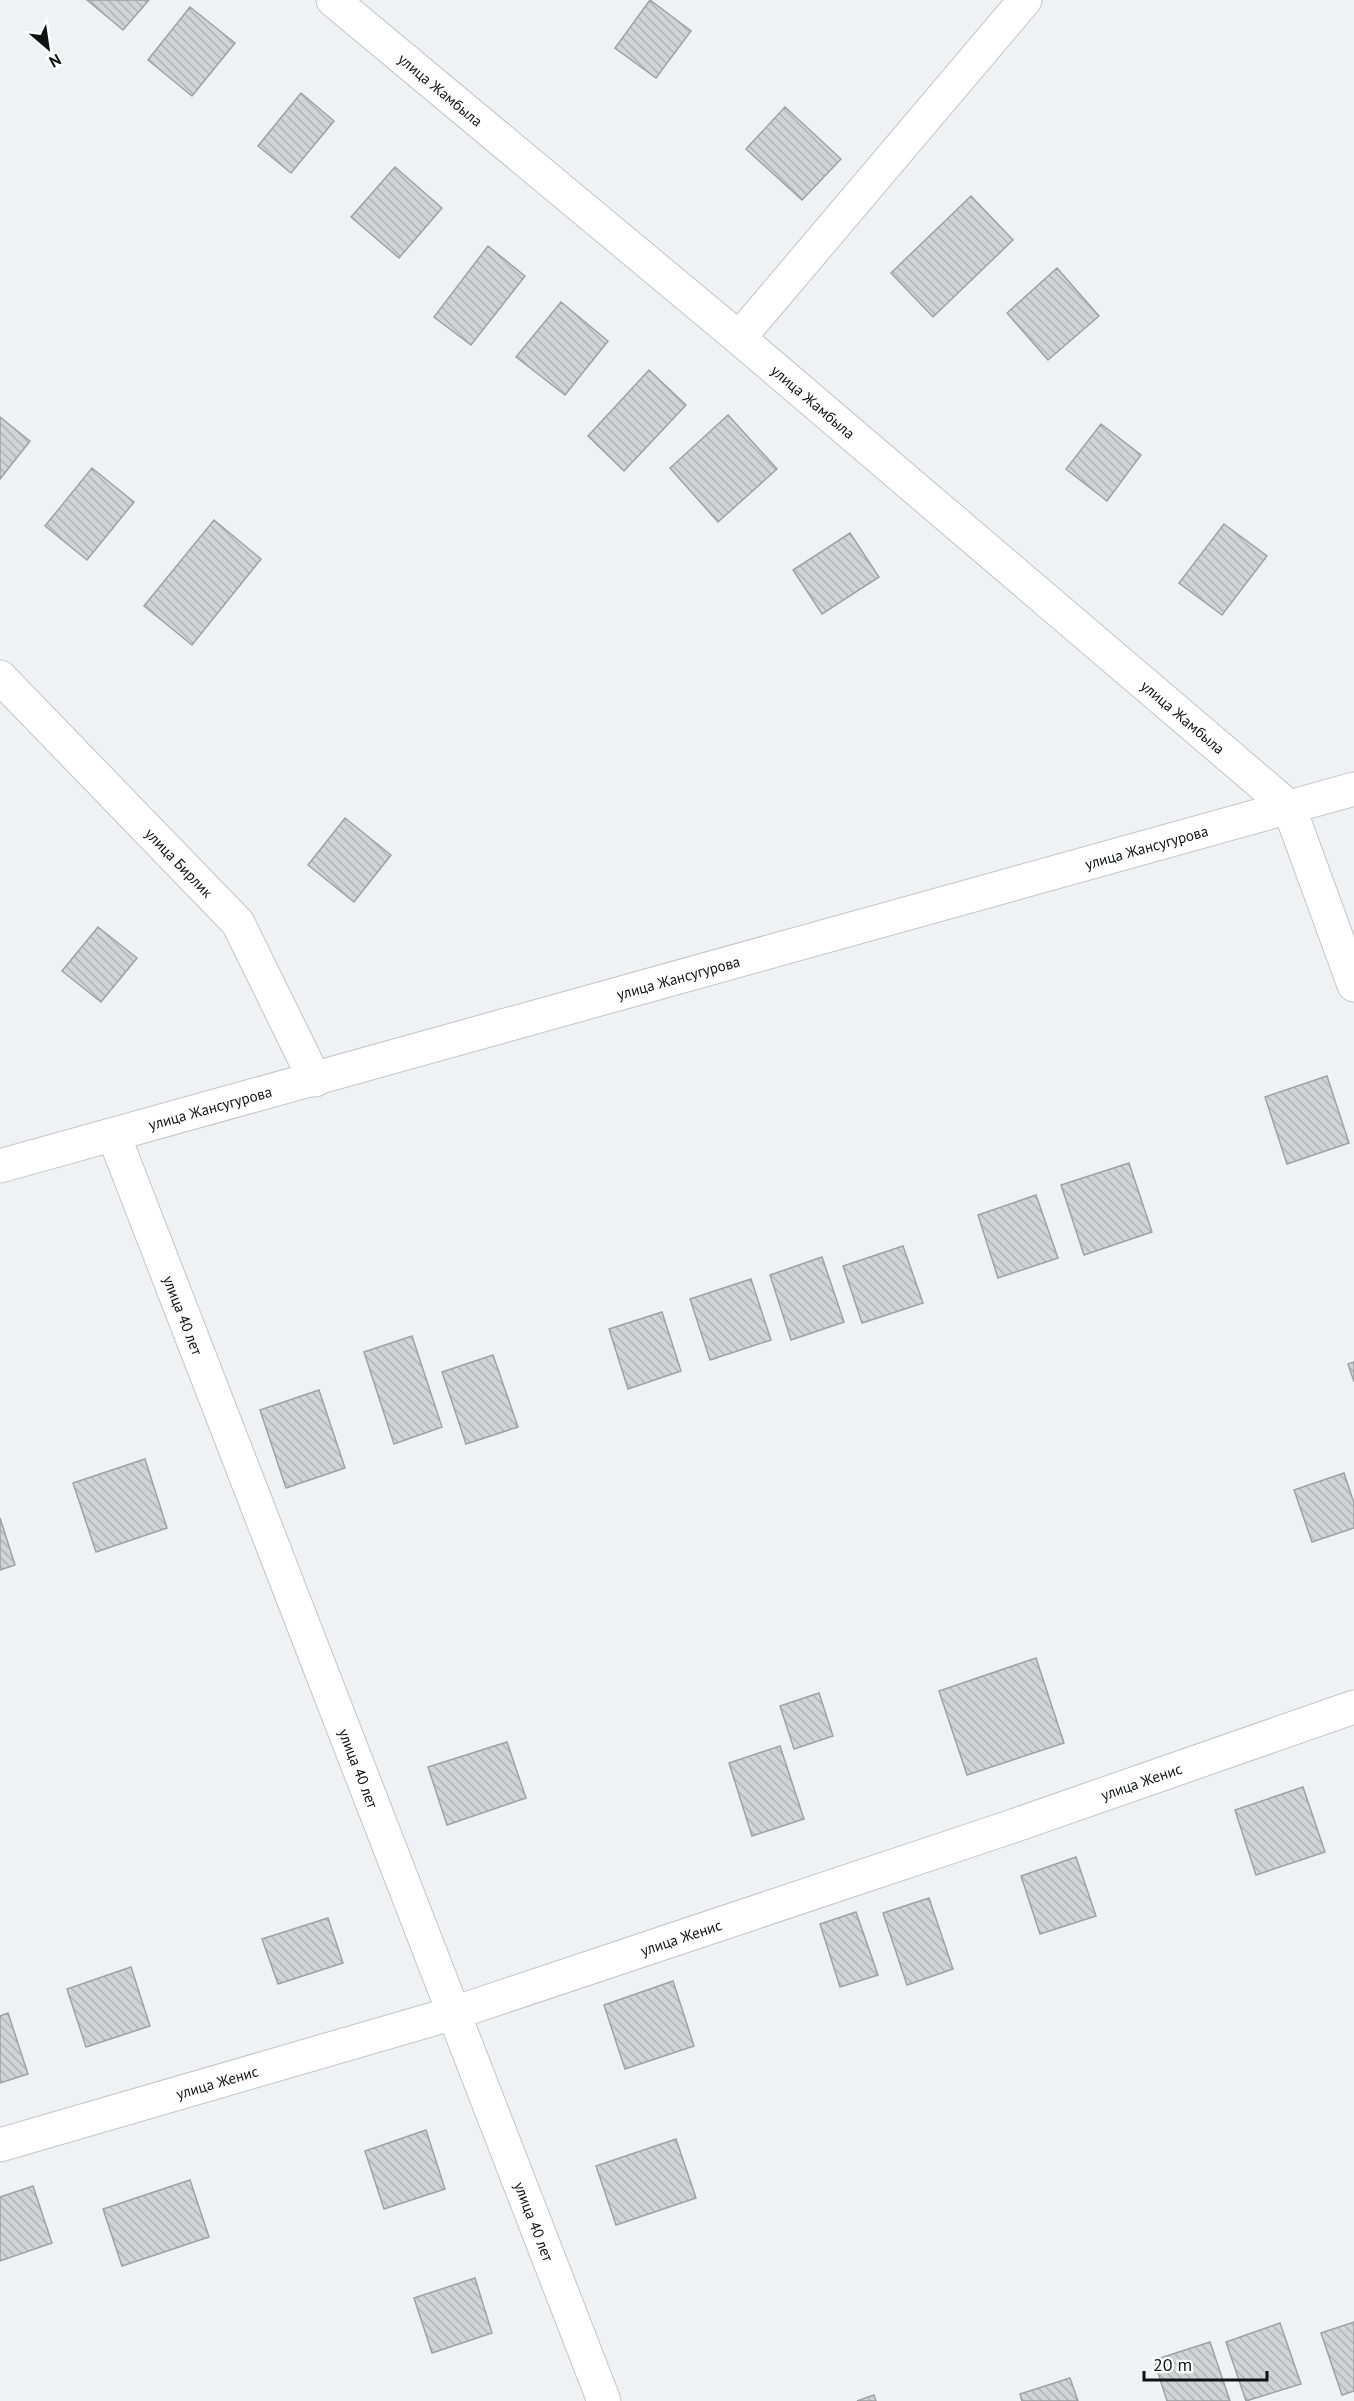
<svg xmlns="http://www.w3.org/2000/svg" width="1354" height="2401" font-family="'PT Sans',sans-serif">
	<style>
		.building { fill: url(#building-back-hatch); stroke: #9fa1a3; stroke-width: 1.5 }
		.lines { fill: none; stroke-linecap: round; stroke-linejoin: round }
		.minor-casing { stroke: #c4c4c7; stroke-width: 35 }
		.major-casing { stroke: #c4c4c7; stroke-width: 35 }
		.minor { stroke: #fff; stroke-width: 33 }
		.major { stroke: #fff; stroke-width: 33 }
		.labels { text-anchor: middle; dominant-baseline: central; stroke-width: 6; stroke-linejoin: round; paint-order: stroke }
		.street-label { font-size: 15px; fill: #111213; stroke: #fff }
	</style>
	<defs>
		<pattern id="building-back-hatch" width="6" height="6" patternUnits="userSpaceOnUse" patternTransform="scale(1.5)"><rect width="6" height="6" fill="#d1d3d5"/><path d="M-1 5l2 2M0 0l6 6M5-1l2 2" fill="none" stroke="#b2b4b6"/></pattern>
	</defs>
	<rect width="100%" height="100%" fill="#f0f1f4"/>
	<path class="building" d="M 87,0 L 149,0 L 123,30 Z
		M 650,0 L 691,31 L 656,78 L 615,48 Z
		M 190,7 L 235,43 L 192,96 L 148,60 Z
		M 301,93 L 334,121 L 291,173 L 258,146 Z
		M 785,107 L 841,159 L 802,200 L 746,149 Z
		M 395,167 L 442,208 L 399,258 L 351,217 Z
		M 971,196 L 1013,240 L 933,317 L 891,273 Z
		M 488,246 L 525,276 L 471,345 L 434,317 Z
		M 1057,268 L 1099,316 L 1048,360 L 1007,313 Z
		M 561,302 L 608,341 L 565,395 L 516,357 Z
		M 649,370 L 686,405 L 624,471 L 588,436 Z
		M 728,415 L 777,469 L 718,522 L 670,468 Z
		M 0,417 L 30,441 L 0,479 Z
		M 1101,424 L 1141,455 L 1107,501 L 1066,469 Z
		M 92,468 L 134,502 L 87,560 L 45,526 Z
		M 214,520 L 261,559 L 192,645 L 144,606 Z
		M 1224,524 L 1267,556 L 1222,615 L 1179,583 Z
		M 850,533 L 879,577 L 822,614 L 793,570 Z
		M 345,818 L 391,855 L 354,902 L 308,865 Z
		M 98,927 L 137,958 L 101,1002 L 62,971 Z
		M 1327,1076 L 1349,1143 L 1287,1164 L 1265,1097 Z
		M 1129,1163 L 1152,1232 L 1084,1255 L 1061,1185 Z
		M 1036,1195 L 1058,1258 L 998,1278 L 978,1215 Z
		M 903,1246 L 923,1303 L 862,1323 L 843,1266 Z
		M 822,1257 L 844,1322 L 791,1340 L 770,1275 Z
		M 751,1279 L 771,1340 L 710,1360 L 690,1299 Z
		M 662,1312 L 681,1371 L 628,1389 L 609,1329 Z
		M 412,1336 L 442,1427 L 394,1444 L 364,1352 Z
		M 493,1355 L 518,1427 L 466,1444 L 442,1372 Z
		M 1354,1362 L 1354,1382 L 1348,1364 Z
		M 319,1390 L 345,1468 L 286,1488 L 260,1410 Z
		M 145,1459 L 167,1528 L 96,1552 L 73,1483 Z
		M 1344,1473 L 1354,1503 L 1354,1528 L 1312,1542 L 1294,1490 Z
		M 0,1518 L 15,1565 L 0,1570 Z
		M 1036,1658 L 1064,1743 L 967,1775 L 939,1691 Z
		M 819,1693 L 833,1736 L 794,1749 L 780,1706 Z
		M 507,1742 L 526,1798 L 447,1825 L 428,1767 Z
		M 780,1746 L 804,1819 L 752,1836 L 729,1763 Z
		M 1303,1787 L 1325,1852 L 1256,1875 L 1235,1810 Z
		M 1076,1857 L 1096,1916 L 1040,1934 L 1021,1876 Z
		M 929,1898 L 953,1969 L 907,1985 L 883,1913 Z
		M 856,1912 L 878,1975 L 840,1987 L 820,1924 Z
		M 328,1918 L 343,1963 L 278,1984 L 262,1939 Z
		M 131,1967 L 150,2026 L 86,2047 L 67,1989 Z
		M 673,1981 L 694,2046 L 625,2069 L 604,2005 Z
		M 8,2013 L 28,2074 L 0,2083 L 0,2016 Z
		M 426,2130 L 445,2189 L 384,2209 L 365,2151 Z
		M 676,2139 L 696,2198 L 616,2225 L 596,2166 Z
		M 190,2180 L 209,2237 L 122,2266 L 103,2209 Z
		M 33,2186 L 52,2243 L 0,2261 L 0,2197 Z
		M 475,2278 L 492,2333 L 432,2353 L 414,2298 Z
		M 1354,2322 L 1354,2391 L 1342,2395 L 1321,2333 Z
		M 1280,2323 L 1301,2384 L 1246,2401 L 1226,2342 Z
		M 1210,2342 L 1230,2401 L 1167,2401 L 1154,2360 Z
		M 1070,2378 L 1078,2401 L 1022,2401 L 1020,2394 Z
		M 874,2395 L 876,2401 L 857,2401 Z"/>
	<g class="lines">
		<defs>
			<g id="minor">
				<path id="s1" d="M 333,0 L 739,338 L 1289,807 L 1354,985"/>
				<path d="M 739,338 L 1025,0"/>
				<path id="s2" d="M 0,677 L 238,923 L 315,1080"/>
				<path id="s3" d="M 114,1136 L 604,2401"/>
				<path id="s4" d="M 0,2145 L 454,2013 L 1010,1827 L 1354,1707"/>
			</g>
			<g id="major">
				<path id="s5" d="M 0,1166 L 1354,789"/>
			</g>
		</defs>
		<use href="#minor" class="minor-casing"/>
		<use href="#major" class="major-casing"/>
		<use href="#minor" class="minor"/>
		<use href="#major" class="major"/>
	</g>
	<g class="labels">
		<g class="street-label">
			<text stroke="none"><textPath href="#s1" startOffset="140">улица Жамбыла</textPath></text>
			<text stroke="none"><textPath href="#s1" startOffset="626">улица Жамбыла</textPath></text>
			<text stroke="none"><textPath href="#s1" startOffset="1112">улица Жамбыла</textPath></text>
			<text stroke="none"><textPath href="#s5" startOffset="1190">улица Жансугурова</textPath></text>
			<text stroke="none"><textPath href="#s2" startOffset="258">улица Бирлик</textPath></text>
			<text stroke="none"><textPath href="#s5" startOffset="704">улица Жансугурова</textPath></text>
			<text stroke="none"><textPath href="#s5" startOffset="218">улица Жансугурова</textPath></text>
			<text stroke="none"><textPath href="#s3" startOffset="192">улица 40 лет</textPath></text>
			<text stroke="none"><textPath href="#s3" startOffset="678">улица 40 лет</textPath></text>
			<text stroke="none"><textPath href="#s4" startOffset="1198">улица Женис</textPath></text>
			<text stroke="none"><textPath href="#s4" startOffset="712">улица Женис</textPath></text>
			<text stroke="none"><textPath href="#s4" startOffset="226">улица Женис</textPath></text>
			<text stroke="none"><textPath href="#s3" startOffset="1164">улица 40 лет</textPath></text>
		</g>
	</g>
	<g transform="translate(48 48) rotate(151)" stroke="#ffffff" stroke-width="4.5" paint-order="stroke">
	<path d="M0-4.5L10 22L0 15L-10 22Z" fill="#111213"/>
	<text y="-9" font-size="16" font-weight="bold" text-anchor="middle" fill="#111213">N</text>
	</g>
	<path d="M1144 2371v9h123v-9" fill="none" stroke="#111213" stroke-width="3"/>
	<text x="1153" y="2371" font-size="18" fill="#111213" stroke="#ffffff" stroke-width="4.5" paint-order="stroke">20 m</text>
</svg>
